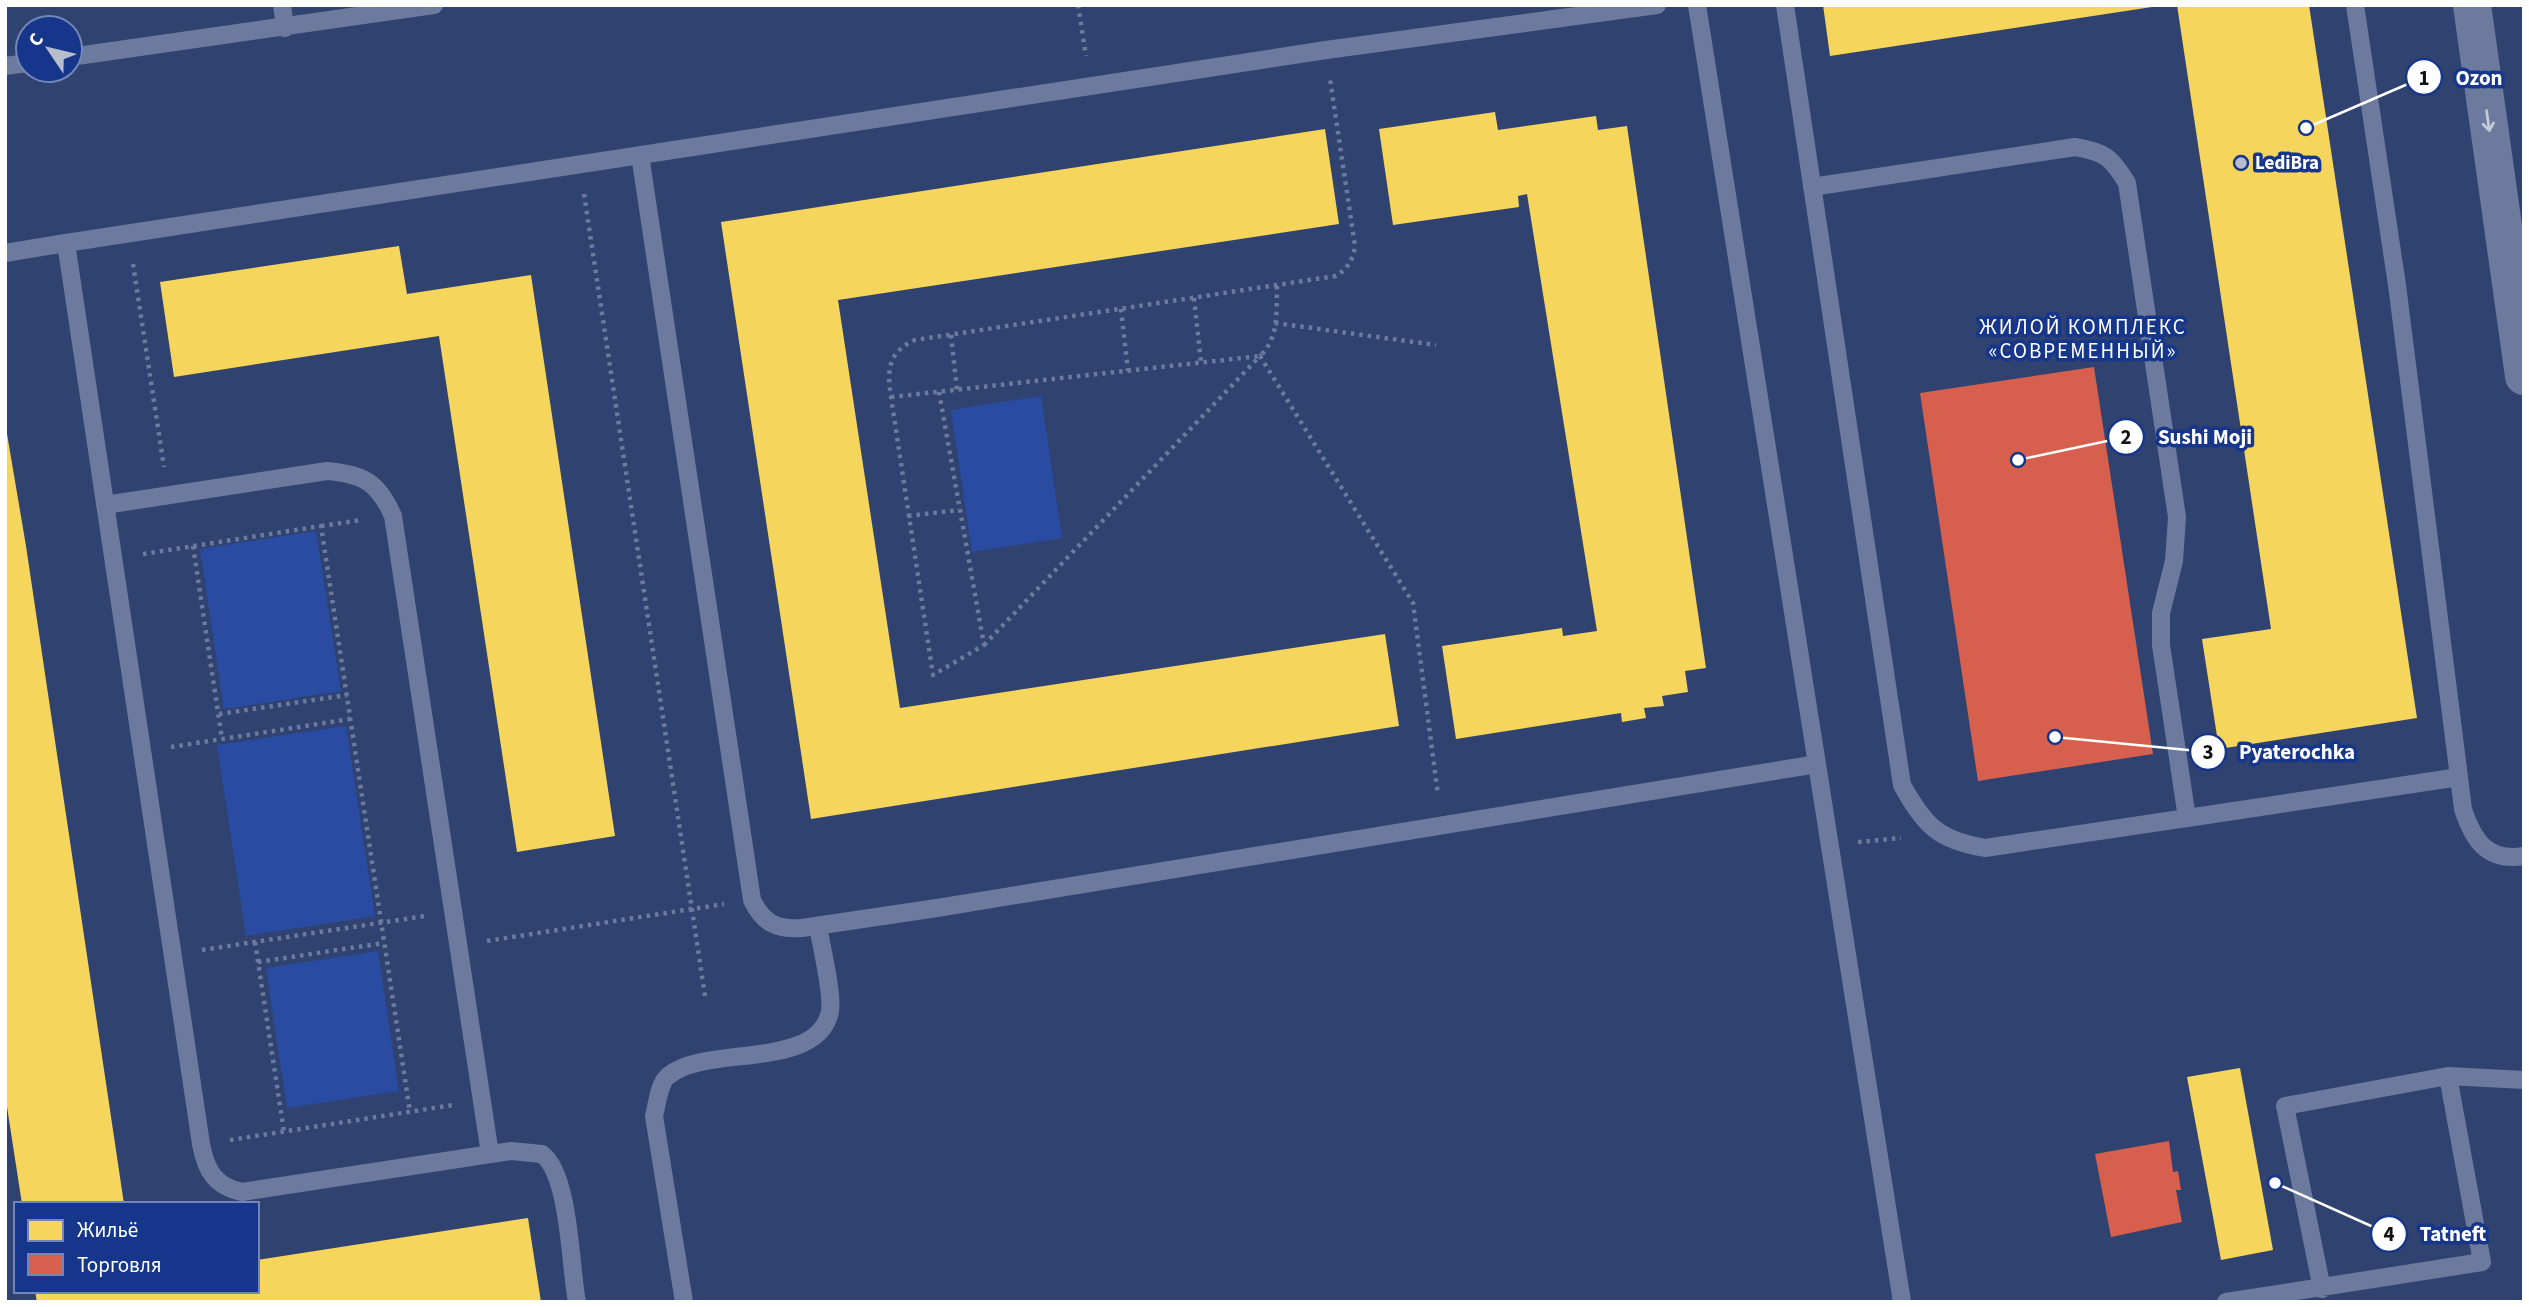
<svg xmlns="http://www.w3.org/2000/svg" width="2529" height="1307" font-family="'Source Sans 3',sans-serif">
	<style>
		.green { fill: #294ca2 }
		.homes { fill: #f6d55c }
		.shops { fill: #d6604d }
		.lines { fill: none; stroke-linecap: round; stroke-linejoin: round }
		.path { stroke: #6c7a9d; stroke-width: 4.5; stroke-dasharray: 3.5 5; stroke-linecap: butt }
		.service { stroke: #6c7a9d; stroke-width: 18 }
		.tertiary { stroke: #6c7a9d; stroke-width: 38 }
		.oneway { stroke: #c4cad8 }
		.poi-dot { fill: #b7bdcd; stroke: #15368b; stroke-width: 2.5 }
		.labels { text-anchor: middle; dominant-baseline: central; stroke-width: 7; stroke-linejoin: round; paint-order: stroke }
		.poi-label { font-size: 19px; font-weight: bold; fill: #fff; stroke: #15368b; text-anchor: start }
		.neighbourhood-label { font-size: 21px; letter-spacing: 2px; fill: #fff; stroke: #15368b }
		.leader { fill: none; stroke: #fff; stroke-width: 2.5 }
		.callout-dot { fill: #fff; stroke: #15368b; stroke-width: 2.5 }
		.mark-label { font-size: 21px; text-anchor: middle; font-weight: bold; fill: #111 }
		.callout-label { font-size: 21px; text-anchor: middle; font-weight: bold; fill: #fff; stroke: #15368b; stroke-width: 7; stroke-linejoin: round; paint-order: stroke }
	</style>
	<rect width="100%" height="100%" fill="#304270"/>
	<path class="green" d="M 1041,396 L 1062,538 L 972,552 L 951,410 Z
		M 316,531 L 341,691 L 224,709 L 200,549 Z
		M 346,726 L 375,916 L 246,936 L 217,745 Z
		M 378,951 L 399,1091 L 287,1108 L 266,968 Z"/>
	<path class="homes" d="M 1823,5 L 2152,5 L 2152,7 L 1830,56 Z
		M 2177,5 L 2309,5 L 2417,718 L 2219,749 L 2202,639 L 2271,629 Z
		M 1495,112 L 1498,130 L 1596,116 L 1598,130 L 1627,126 L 1706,668 L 1685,671 L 1688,692 L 1662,696 L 1664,706 L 1644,708 L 1646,718 L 1622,722 L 1621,713 L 1456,739 L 1442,646 L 1562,628 L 1563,636 L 1597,631 L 1527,194 L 1518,196 L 1519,207 L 1393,225 L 1379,129 Z
		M 1325,129 L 1339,224 L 838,300 L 900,708 L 1385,634 L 1399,726 L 811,819 L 721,222 Z
		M 399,246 L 407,294 L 531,275 L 615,836 L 517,852 L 439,336 L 174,377 L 160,282 Z
		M 5,422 L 26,546 L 124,1204 L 22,1204 L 5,1094 Z
		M 2240,1068 L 2273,1250 L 2221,1260 L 2187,1077 Z
		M 528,1218 L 541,1302 L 37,1302 L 35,1291 L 257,1291 L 257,1260 Z"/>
	<path class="shops" d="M 2094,367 L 2153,754 L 1978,781 L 1920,393 Z
		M 2169,1141 L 2173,1172 L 2178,1171 L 2181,1190 L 2176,1190 L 2182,1222 L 2111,1237 L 2095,1154 Z"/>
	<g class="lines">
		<path class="path" d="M 1078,5 L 1086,56
			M 584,194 L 705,996
			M 133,264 L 164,467
			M 1194,298 L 1201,362
			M 1121,309 L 1128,371
			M 1275,323 L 1436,345
			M 951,335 L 957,390
			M 939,392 L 984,645 L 933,675 L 891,397 C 887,370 888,352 915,340 L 1336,276 C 1348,268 1353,260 1355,246 L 1330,79
			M 891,397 L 1260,356 C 1280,337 1276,310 1277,285
			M 908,516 L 959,510
			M 321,526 L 362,520
			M 193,546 L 222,739
			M 143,554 L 321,526 L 410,1112
			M 984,645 L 1260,356 L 1413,603 L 1438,795
			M 219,714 L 347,695
			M 171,747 L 350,719
			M 1858,842 L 1901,838
			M 487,941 L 724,904
			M 255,942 L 284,1132
			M 202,950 L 425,916
			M 258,962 L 384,943
			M 230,1140 L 453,1105"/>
		<path class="service" d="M 282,5 L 285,28
			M 1697,5 L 1902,1302
			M 1785,5 L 1902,785 C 1925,826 1938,840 1985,848 L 2187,818
			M 2355,5 L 2397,285 L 2463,809 C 2473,840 2487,862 2524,856
			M 70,57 L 434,5
			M 5,66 L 28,63
			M 640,155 L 752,900 C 763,923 777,930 802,928 L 937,908 L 1817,764
			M 1812,187 L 2075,147 C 2105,152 2111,157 2127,183 L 2177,517 L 2174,561 L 2161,613 L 2161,645 L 2187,818 L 2459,777
			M 66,243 L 1326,50 L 1657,5
			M 5,253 L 66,243 L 201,1144 C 206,1171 215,1186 242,1192 L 511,1151 L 542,1154 C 570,1175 570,1267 577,1302
			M 105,505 L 327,471 C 363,474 378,482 393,516 L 490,1154
			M 2322,1289 L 2285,1106 L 2448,1076 L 2524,1080
			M 684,1302 L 654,1116 C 657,1105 659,1083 668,1076 C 706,1044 819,1071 830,1011 C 833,994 821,945 818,926
			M 2226,1302 L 2482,1262 L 2448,1076"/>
		<path class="tertiary" d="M 2472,5 L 2524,376"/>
	</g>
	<defs><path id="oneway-shaft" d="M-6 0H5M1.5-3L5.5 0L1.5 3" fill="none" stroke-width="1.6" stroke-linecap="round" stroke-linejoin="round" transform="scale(1.75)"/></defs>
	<use class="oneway" href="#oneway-shaft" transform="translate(2488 121) rotate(82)"/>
	<circle class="poi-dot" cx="2241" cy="163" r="7"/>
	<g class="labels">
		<g class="poi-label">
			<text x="2255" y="163">LediBra</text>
		</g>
		<g class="neighbourhood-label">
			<text x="2083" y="327">ЖИЛОЙ КОМПЛЕКС<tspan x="2083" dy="24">«СОВРЕМЕННЫЙ»</tspan></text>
		</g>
	</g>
	<path class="leader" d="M2306 128L2424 77M2018 460L2126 437M2055 737L2208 752M2275 1183L2389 1234"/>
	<g class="callout-dot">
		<circle cx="2306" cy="128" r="7"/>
		<circle cx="2018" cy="460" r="7"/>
		<circle cx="2055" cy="737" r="7"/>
		<circle cx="2275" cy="1183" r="7"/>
		<circle cx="2424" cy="77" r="18"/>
		<circle cx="2126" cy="437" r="18"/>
		<circle cx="2208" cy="752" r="18"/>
		<circle cx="2389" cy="1234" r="18"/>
	</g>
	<g class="mark-label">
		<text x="2424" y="85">1</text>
		<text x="2126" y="444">2</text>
		<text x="2208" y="759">3</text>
		<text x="2389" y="1241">4</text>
	</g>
	<g class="callout-label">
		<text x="2479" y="85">Ozon</text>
		<text x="2205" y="444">Sushi Moji</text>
		<text x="2297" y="759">Pyaterochka</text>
		<text x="2453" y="1241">Tatneft</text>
	</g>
	<rect width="2529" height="1307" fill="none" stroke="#ffffff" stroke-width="14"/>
	<rect x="14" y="1202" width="245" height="91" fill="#15368b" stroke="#7386b9" stroke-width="2"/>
	<rect x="28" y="1220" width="35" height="21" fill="#f6d55c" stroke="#7386b9" stroke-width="2"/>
	<text x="77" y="1237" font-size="21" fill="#ffffff">Жильё</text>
	<rect x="28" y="1254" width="35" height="21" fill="#d6604d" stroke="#7386b9" stroke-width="2"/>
	<text x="77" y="1272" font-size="21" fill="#ffffff">Торговля</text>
	<g transform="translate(49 49) rotate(305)"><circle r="33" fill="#15368b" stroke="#7386b9" stroke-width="2"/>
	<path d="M0-5L12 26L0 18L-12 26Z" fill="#b7bdcd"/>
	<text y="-10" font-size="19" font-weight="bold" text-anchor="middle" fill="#ffffff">С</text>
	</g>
</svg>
